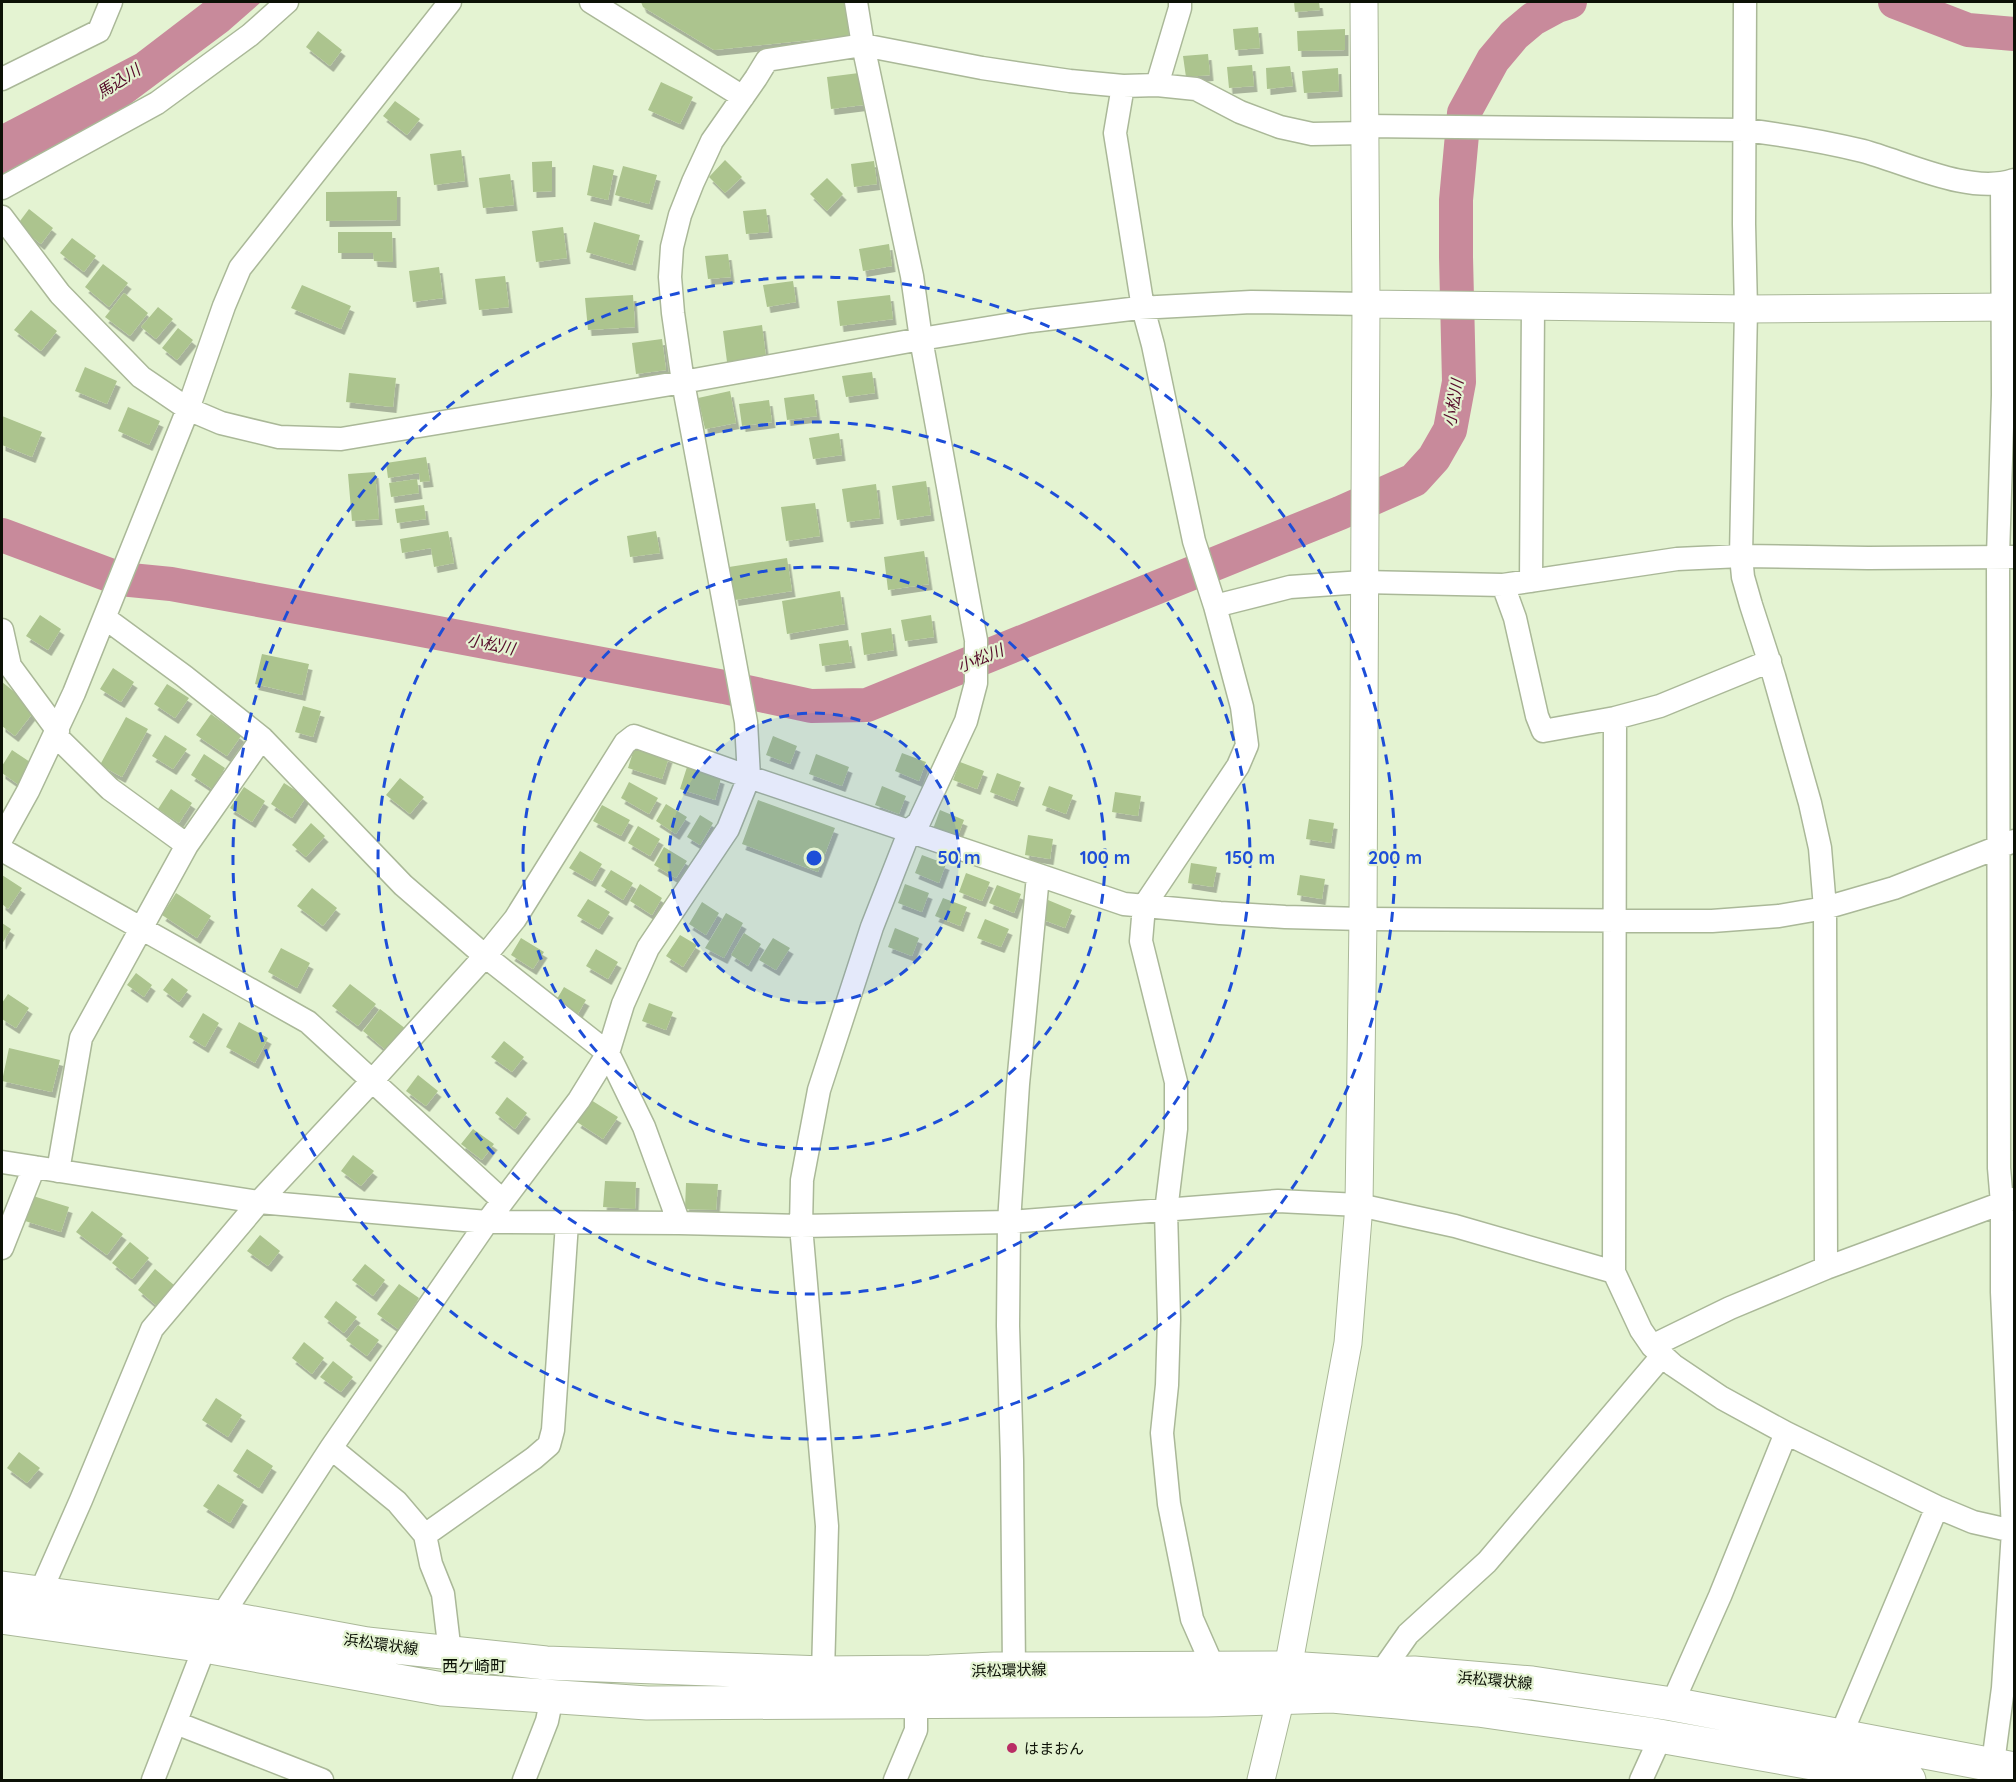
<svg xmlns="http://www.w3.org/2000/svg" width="2016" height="1782" font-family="Quicksand,'Noto Sans JP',sans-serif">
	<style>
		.water { fill: #c88a9b }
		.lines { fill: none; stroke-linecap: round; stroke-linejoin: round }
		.river { stroke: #c88a9b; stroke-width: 34 }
		.building { fill: #acc48e; filter: url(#shadow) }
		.minor-casing { stroke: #aab898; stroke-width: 25 }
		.tertiary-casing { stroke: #aab898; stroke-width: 29 }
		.primary-casing { stroke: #aab898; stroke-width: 35 }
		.minor { stroke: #fff; stroke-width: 22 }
		.tertiary { stroke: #fff; stroke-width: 27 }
		.primary { stroke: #fff; stroke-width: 33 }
		.ring { fill: none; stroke: #1d4ed8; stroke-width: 3; stroke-dasharray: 10 8 }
		.poi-dot { fill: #b92d65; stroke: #e4f3d2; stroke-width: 2 }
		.labels { text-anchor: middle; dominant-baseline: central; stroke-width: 4.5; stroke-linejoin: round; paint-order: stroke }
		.street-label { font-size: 15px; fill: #0c1106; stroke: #e4f3d2 }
		.poi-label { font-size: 15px; fill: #0c1106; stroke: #e4f3d2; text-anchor: start }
		.water-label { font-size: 16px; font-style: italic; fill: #550929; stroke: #e4f3d2 }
		.neighbourhood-label { font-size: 16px; fill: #0c1106; stroke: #e4f3d2 }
		.centre { fill: #1d4ed8; stroke: #e4f3d2; stroke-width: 3 }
		.ring-label { font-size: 18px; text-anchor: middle; font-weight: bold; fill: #1d4ed8; stroke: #e4f3d2; stroke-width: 4.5; stroke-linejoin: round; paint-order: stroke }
	</style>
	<defs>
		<filter id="shadow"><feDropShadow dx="3.5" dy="6" stdDeviation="0" flood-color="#0004"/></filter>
	</defs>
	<rect width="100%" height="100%" fill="#e4f3d2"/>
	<path class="water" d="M 204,2 L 261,2 L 228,31 L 63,154 L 2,179 L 2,124 L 136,54 Z"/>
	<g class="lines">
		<path class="river" d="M 1895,2 L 1968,30 L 2014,34
			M 2,535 L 120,579 L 171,584 L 390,624 L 724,687 L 811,706 L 867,705 L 1340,513 L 1414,480 L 1434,458 L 1450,430 L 1459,382 L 1456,257 L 1456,200 L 1464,113 L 1493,60 L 1514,35 L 1533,19 L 1557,6 L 1570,2"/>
	</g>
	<path class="building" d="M 641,2 L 845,2 L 849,36 L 714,50 L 643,7 Z
		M 1294,2 L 1319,2 L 1320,10 L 1295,12 Z
		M 1258,27 L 1260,48 L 1235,50 L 1233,29 Z
		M 1345,29 L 1345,50 L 1298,51 L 1297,31 Z
		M 318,31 L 342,50 L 330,66 L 306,47 Z
		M 1208,54 L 1210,75 L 1186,77 L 1183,56 Z
		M 1252,65 L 1254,86 L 1229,88 L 1227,67 Z
		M 1290,66 L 1293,86 L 1267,89 L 1266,68 Z
		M 1338,68 L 1339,91 L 1304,93 L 1302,71 Z
		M 859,73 L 863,105 L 831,109 L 827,77 Z
		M 661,82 L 693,97 L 680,124 L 648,110 Z
		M 395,101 L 420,119 L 407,135 L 383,116 Z
		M 461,150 L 465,181 L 434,185 L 430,154 Z
		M 725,160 L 742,177 L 725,193 L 709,177 Z
		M 552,161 L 552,191 L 533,192 L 532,162 Z
		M 874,161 L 877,184 L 854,187 L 851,164 Z
		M 593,165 L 614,170 L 608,200 L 587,195 Z
		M 623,166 L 657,175 L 649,204 L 615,195 Z
		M 510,174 L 514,205 L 483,208 L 479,178 Z
		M 827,178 L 843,194 L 827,211 L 810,194 Z
		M 397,191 L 397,220 L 326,221 L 326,192 Z
		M 29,209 L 53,228 L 41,244 L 17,225 Z
		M 766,209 L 769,232 L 746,234 L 743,211 Z
		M 594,222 L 640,235 L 632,265 L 586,252 Z
		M 563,227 L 567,258 L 536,262 L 532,231 Z
		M 338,232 L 392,232 L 393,262 L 374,261 L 373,253 L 338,253 Z
		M 72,238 L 96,256 L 84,272 L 60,253 Z
		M 889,244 L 892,266 L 863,271 L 859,249 Z
		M 728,254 L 731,277 L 708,279 L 705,256 Z
		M 103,264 L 128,283 L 109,307 L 85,287 Z
		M 439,267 L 443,298 L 413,302 L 409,271 Z
		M 505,276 L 509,307 L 479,310 L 475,279 Z
		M 793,281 L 796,302 L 767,307 L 763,285 Z
		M 302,285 L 351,306 L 341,329 L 291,308 Z
		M 124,293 L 148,313 L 130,336 L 105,317 Z
		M 633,295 L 635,327 L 588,330 L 585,298 Z
		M 890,295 L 893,319 L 840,326 L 837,301 Z
		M 158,307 L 173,319 L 156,339 L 141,327 Z
		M 31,310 L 57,331 L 41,351 L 14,330 Z
		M 762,325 L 766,357 L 727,362 L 723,331 Z
		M 178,328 L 193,340 L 177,360 L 162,348 Z
		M 662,339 L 666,370 L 636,374 L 632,343 Z
		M 85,367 L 117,381 L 107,404 L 75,391 Z
		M 872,372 L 875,393 L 846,397 L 842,376 Z
		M 349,373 L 396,378 L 393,407 L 346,402 Z
		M 730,391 L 736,423 L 705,429 L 698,398 Z
		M 814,394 L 817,416 L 787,420 L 784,398 Z
		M 769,400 L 772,422 L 742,426 L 739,404 Z
		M 128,407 L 160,421 L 149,445 L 118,431 Z
		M 2,416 L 42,432 L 32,457 L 2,445 Z
		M 839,433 L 842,455 L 813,459 L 809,438 Z
		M 426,457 L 430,481 L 420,482 L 419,473 L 388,478 L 386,463 Z
		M 375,472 L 379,519 L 352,521 L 348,474 Z
		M 417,479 L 419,493 L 391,497 L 389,483 Z
		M 926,481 L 931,515 L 897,520 L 892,486 Z
		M 876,484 L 880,518 L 847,522 L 842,489 Z
		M 815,503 L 820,536 L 786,541 L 781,507 Z
		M 424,505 L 426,519 L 397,523 L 395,509 Z
		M 448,531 L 454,563 L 434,567 L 431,548 L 402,553 L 400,539 Z
		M 656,531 L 660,553 L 630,557 L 627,536 Z
		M 924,551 L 929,584 L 888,590 L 884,557 Z
		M 787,558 L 792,591 L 735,600 L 729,567 Z
		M 840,591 L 845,624 L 787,634 L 782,601 Z
		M 40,615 L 61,629 L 48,650 L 26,636 Z
		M 931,615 L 934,637 L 905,641 L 901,620 Z
		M 891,628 L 894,650 L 864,655 L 861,633 Z
		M 848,640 L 852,662 L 822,666 L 819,644 Z
		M 262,654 L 309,664 L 302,695 L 255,684 Z
		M 113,668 L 134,682 L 121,702 L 100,689 Z
		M 2,682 L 36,709 L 15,736 L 2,726 Z
		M 167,684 L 189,698 L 175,718 L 154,704 Z
		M 303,706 L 321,711 L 313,737 L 295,732 Z
		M 211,714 L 241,736 L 227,756 L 196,735 Z
		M 126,717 L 148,729 L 122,777 L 100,765 Z
		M 165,735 L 187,749 L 173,769 L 152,756 Z
		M 773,736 L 797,746 L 790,764 L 766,755 Z
		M 635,746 L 669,757 L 662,779 L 628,768 Z
		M 12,750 L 33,764 L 19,785 L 2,773 L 2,766 Z
		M 902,753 L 926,762 L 919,781 L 895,771 Z
		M 204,754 L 225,768 L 212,789 L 191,775 Z
		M 816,754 L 849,767 L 842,786 L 809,774 Z
		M 960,762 L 984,771 L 977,789 L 953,780 Z
		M 687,767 L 721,778 L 715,800 L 680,789 Z
		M 997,773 L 1021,782 L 1014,801 L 990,792 Z
		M 400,778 L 424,797 L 410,814 L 386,795 Z
		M 629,782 L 658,798 L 649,814 L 621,798 Z
		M 284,783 L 306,797 L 292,818 L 271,804 Z
		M 882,786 L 906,796 L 899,814 L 875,805 Z
		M 1049,786 L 1073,795 L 1066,814 L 1042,805 Z
		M 244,787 L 265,801 L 252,822 L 230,808 Z
		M 171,789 L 192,803 L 179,823 L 158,809 Z
		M 1115,792 L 1141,796 L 1138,816 L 1112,812 Z
		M 758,800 L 835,828 L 818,872 L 742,844 Z
		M 666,804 L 687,817 L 676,834 L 656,821 Z
		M 602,805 L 630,820 L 621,836 L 593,821 Z
		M 940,810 L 964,820 L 957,838 L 933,829 Z
		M 700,815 L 713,823 L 700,845 L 687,837 Z
		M 1309,819 L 1334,823 L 1331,843 L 1306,839 Z
		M 311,823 L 325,836 L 306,857 L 292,845 Z
		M 638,826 L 660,839 L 650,856 L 628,843 Z
		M 1028,835 L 1053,839 L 1050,859 L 1025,855 Z
		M 664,847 L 687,861 L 676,878 L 654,865 Z
		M 580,851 L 602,864 L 592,881 L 569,868 Z
		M 922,855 L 946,864 L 939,883 L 915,873 Z
		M 1191,863 L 1217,867 L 1213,887 L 1188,883 Z
		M 611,870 L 633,883 L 623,900 L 601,886 Z
		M 966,873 L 990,882 L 982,901 L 959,892 Z
		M 2,875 L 22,888 L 8,909 L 2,904 Z
		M 1300,875 L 1325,879 L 1322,899 L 1297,895 Z
		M 640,884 L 662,898 L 652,915 L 630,901 Z
		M 905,884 L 929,893 L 922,912 L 898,903 Z
		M 997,885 L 1021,894 L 1014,913 L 989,903 Z
		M 312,888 L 337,908 L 323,926 L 297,906 Z
		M 176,893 L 211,916 L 197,938 L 162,915 Z
		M 943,898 L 967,907 L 960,926 L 935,916 Z
		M 588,899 L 610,912 L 599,929 L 577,916 Z
		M 1048,900 L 1072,910 L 1065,928 L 1041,919 Z
		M 702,902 L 719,913 L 706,935 L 689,924 Z
		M 726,913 L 743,923 L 724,958 L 705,948 Z
		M 985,919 L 1009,929 L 1001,947 L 977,938 Z
		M 2,923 L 11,929 L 2,944 Z
		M 895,928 L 919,938 L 912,956 L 888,947 Z
		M 744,933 L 761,944 L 748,966 L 731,955 Z
		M 680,935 L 697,945 L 683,967 L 666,956 Z
		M 521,938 L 544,952 L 533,969 L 511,955 Z
		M 773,938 L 790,948 L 776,970 L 759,960 Z
		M 281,948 L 310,963 L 297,988 L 268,972 Z
		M 596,949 L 618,962 L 608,979 L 586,966 Z
		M 136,973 L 152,985 L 144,997 L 127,985 Z
		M 172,978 L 188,990 L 179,1002 L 163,990 Z
		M 350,984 L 376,1004 L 358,1026 L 332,1006 Z
		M 564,987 L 586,1000 L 576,1017 L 554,1004 Z
		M 8,994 L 29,1008 L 16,1028 L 2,1019 L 2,1003 Z
		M 649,1003 L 673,1012 L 666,1030 L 642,1021 Z
		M 380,1009 L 406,1029 L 388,1052 L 363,1031 Z
		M 203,1013 L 219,1023 L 205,1047 L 189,1037 Z
		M 239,1022 L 268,1038 L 255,1063 L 226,1047 Z
		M 504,1041 L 524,1057 L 512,1072 L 491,1057 Z
		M 9,1048 L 60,1060 L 52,1092 L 2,1081 Z
		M 418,1075 L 438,1091 L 426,1106 L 406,1091 Z
		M 507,1097 L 527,1113 L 515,1129 L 495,1113 Z
		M 591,1100 L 618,1117 L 603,1139 L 577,1122 Z
		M 473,1129 L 494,1144 L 482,1160 L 461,1144 Z
		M 353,1155 L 374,1171 L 361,1186 L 341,1171 Z
		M 605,1181 L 636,1182 L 635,1209 L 603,1207 Z
		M 686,1183 L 718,1184 L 716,1210 L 685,1209 Z
		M 33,1196 L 69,1207 L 61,1232 L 25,1221 Z
		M 92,1211 L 123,1234 L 107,1255 L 76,1232 Z
		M 260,1235 L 280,1251 L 268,1266 L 247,1251 Z
		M 130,1242 L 149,1258 L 132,1279 L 112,1263 Z
		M 365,1264 L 385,1280 L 373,1296 L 352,1280 Z
		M 155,1269 L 174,1285 L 157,1306 L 138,1290 Z
		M 399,1284 L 419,1298 L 398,1329 L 377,1314 Z
		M 336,1301 L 357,1317 L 344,1333 L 324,1317 Z
		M 358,1325 L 379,1340 L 367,1356 L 346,1340 Z
		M 304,1342 L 324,1358 L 312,1374 L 292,1358 Z
		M 333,1361 L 353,1377 L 341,1392 L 320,1377 Z
		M 216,1398 L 242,1415 L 228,1437 L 202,1420 Z
		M 247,1449 L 273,1466 L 259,1488 L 233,1471 Z
		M 19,1452 L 40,1468 L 27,1483 L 7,1468 Z
		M 218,1484 L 244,1500 L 230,1523 L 203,1506 Z"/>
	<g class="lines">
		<defs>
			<path id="minor" d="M 591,2 L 743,97
				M 1745,2 L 1744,224 L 1746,309 L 1741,556 L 1743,577 L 1751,605 L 1774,676 L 1810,803 L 1820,848 L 1825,908 L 1826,1268
				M 2,79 L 99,31 L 111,2
				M 1157,85 L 1180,8 L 1180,2
				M 1123,86 L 1115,133 L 1143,308 L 1153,345 L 1194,541 L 1215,606 L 1242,707 L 1247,745 L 1238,766 L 1144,906 L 1141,941 L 1176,1082 L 1176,1129 L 1166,1211 L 1169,1319 L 1167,1385 L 1162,1433 L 1169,1504 L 1192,1619 L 1214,1669
				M 1365,126 L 1745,130 C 1785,135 1823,141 1863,151 C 1907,163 1970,195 2014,180
				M 2002,184 L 2003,395 L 1998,556 L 1999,1168 L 2002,1203 L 2002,1292 L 2013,1531 L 2014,1531
				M 2,188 L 157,103 L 250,35 L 287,2
				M 2,217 L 60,294 L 141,377 L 188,409 L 221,423 L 279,437 L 341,439 L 683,382 L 921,339 L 1031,321 L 1139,308 L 1251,302 L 1366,304
				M 1531,581 L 1533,307
				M 1503,585 L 1515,618 L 1537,716 L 1543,731 L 1615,718 L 1660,706 L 1770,661
				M 1215,606 L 1290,587 L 1363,582 L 1503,585 L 1677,559 L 1741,556 L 1868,558 L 2014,557
				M 105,618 L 184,676 L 262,738
				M 2,630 L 10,666 L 58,731
				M 56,736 L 110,789 L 187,845 L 262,738 L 403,885 L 485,956 L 608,1053 L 644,1127 L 679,1223
				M 2,838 L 28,791 L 74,693 L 188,409 L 224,306 L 240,268 L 450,2
				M 2,850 L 308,1022 L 502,1200
				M 2,1162 L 259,1202 L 487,1222 L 679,1223 L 801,1226 L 1009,1222 L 1278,1201 L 1359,1205 L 1455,1226 L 1614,1272 L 1641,1330 L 1652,1346 L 1673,1365 L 1722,1398 L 1786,1433 L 1937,1507 L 1973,1522 L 2013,1531 L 2003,1688 L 1991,1778
				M 58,1171 L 81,1038 L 187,845
				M 2,1248 L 34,1167
				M 1614,1272 L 1615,718
				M 1652,1346 L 1730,1308 L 1826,1268 L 2013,1199
				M 331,1448 L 397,1502 L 425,1535 L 431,1564 L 443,1594 L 450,1653
				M 425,1535 L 534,1458 L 549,1445 L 553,1430 L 567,1223
				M 40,1593 L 81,1500 L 152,1329 L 259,1202 L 372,1081 L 485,956 L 515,919 L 625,743 L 634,736 L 749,777 L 1124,904 L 1220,913 L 1285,917 L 1363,919 L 1712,921 L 1779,916 L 1825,908 L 1894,888 L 2014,841
				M 1014,1669 L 1012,1460 L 1008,1326 L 1009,1222 L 1018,1084 L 1038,876
				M 823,1673 L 827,1526 L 801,1226 L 802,1180 L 819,1090 L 872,927 L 910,830 L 919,822 L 966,721 L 976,683 L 976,640 L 921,339 L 912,276 L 863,45 L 856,2
				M 1380,1674 L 1408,1634 L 1487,1562 L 1662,1356
				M 1672,1704 L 1720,1596 L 1786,1433
				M 176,1723 L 322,1780
				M 1840,1737 L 1937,1507
				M 153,1780 L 205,1646 L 221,1617 L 331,1448 L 487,1222 L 579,1100 L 608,1053 L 623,1004 L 648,948 L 728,829 L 749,777 L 746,722 L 683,382 L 673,313 L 670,277 L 672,247 L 680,215 L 693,182 L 712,141 L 756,78 L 767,60 L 863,45 L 982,68 L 1070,81 L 1123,86 L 1157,85 L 1196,89 L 1240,112 L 1280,127 L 1312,134 L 1365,133
				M 524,1780 L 547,1721 L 552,1697
				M 895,1780 L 916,1730 L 916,1703
				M 1641,1780 L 1661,1736"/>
			<path id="tertiary" d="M 1366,304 L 1746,309 L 2014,307
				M 1261,1780 L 1288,1668 L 1348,1343 L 1359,1205 L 1363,919 L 1366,304 L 1364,2"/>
			<path id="primary" d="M 2,1588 L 221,1617 L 367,1644 L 546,1663 L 823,1673 L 930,1672 L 994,1669 L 1288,1668 L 1380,1674 L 1414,1673 L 1532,1683 L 1672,1704 L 2014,1769
				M 2,1617 L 205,1646 L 442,1689 L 647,1703 L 1207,1700 L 1332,1696 L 1398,1702 L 1478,1710 L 1648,1734 L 1909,1780"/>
		</defs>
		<use href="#minor" class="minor-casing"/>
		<use href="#tertiary" class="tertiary-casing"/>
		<use href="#primary" class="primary-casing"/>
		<use href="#minor" class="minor"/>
		<use href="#tertiary" class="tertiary"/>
		<use href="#primary" class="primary"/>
	</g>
	<circle cx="814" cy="858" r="145" fill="#1d4ed8" fill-opacity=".12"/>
	<g class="ring">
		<circle cx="814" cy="858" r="145"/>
		<circle cx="814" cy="858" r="291"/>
		<circle cx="814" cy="858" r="436"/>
		<circle cx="814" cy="858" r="581"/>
	</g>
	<circle class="poi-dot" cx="1012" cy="1748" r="6"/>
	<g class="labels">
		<g class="street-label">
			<text transform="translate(381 1644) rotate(8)">浜松環状線</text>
			<text transform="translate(1009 1670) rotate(-1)">浜松環状線</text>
			<text transform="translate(1495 1680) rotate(5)">浜松環状線</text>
		</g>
		<g class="poi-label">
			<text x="1024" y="1748">はまおん</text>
		</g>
		<g class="water-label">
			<text transform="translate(118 81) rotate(-33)">馬込川</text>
			<text transform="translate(1453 403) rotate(-80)">小松川</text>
			<text transform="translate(491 644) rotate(11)">小松川</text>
			<text transform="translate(980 658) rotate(-22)">小松川</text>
		</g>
		<g class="neighbourhood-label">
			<text x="474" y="1666">西ケ崎町</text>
		</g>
	</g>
	<circle cx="814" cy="858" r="9" class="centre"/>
	<g class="ring-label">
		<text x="959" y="864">50 m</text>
		<text x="1105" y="864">100 m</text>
		<text x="1250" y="864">150 m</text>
		<text x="1395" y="864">200 m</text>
	</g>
	<rect width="2016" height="1782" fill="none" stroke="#0c1106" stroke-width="6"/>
</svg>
